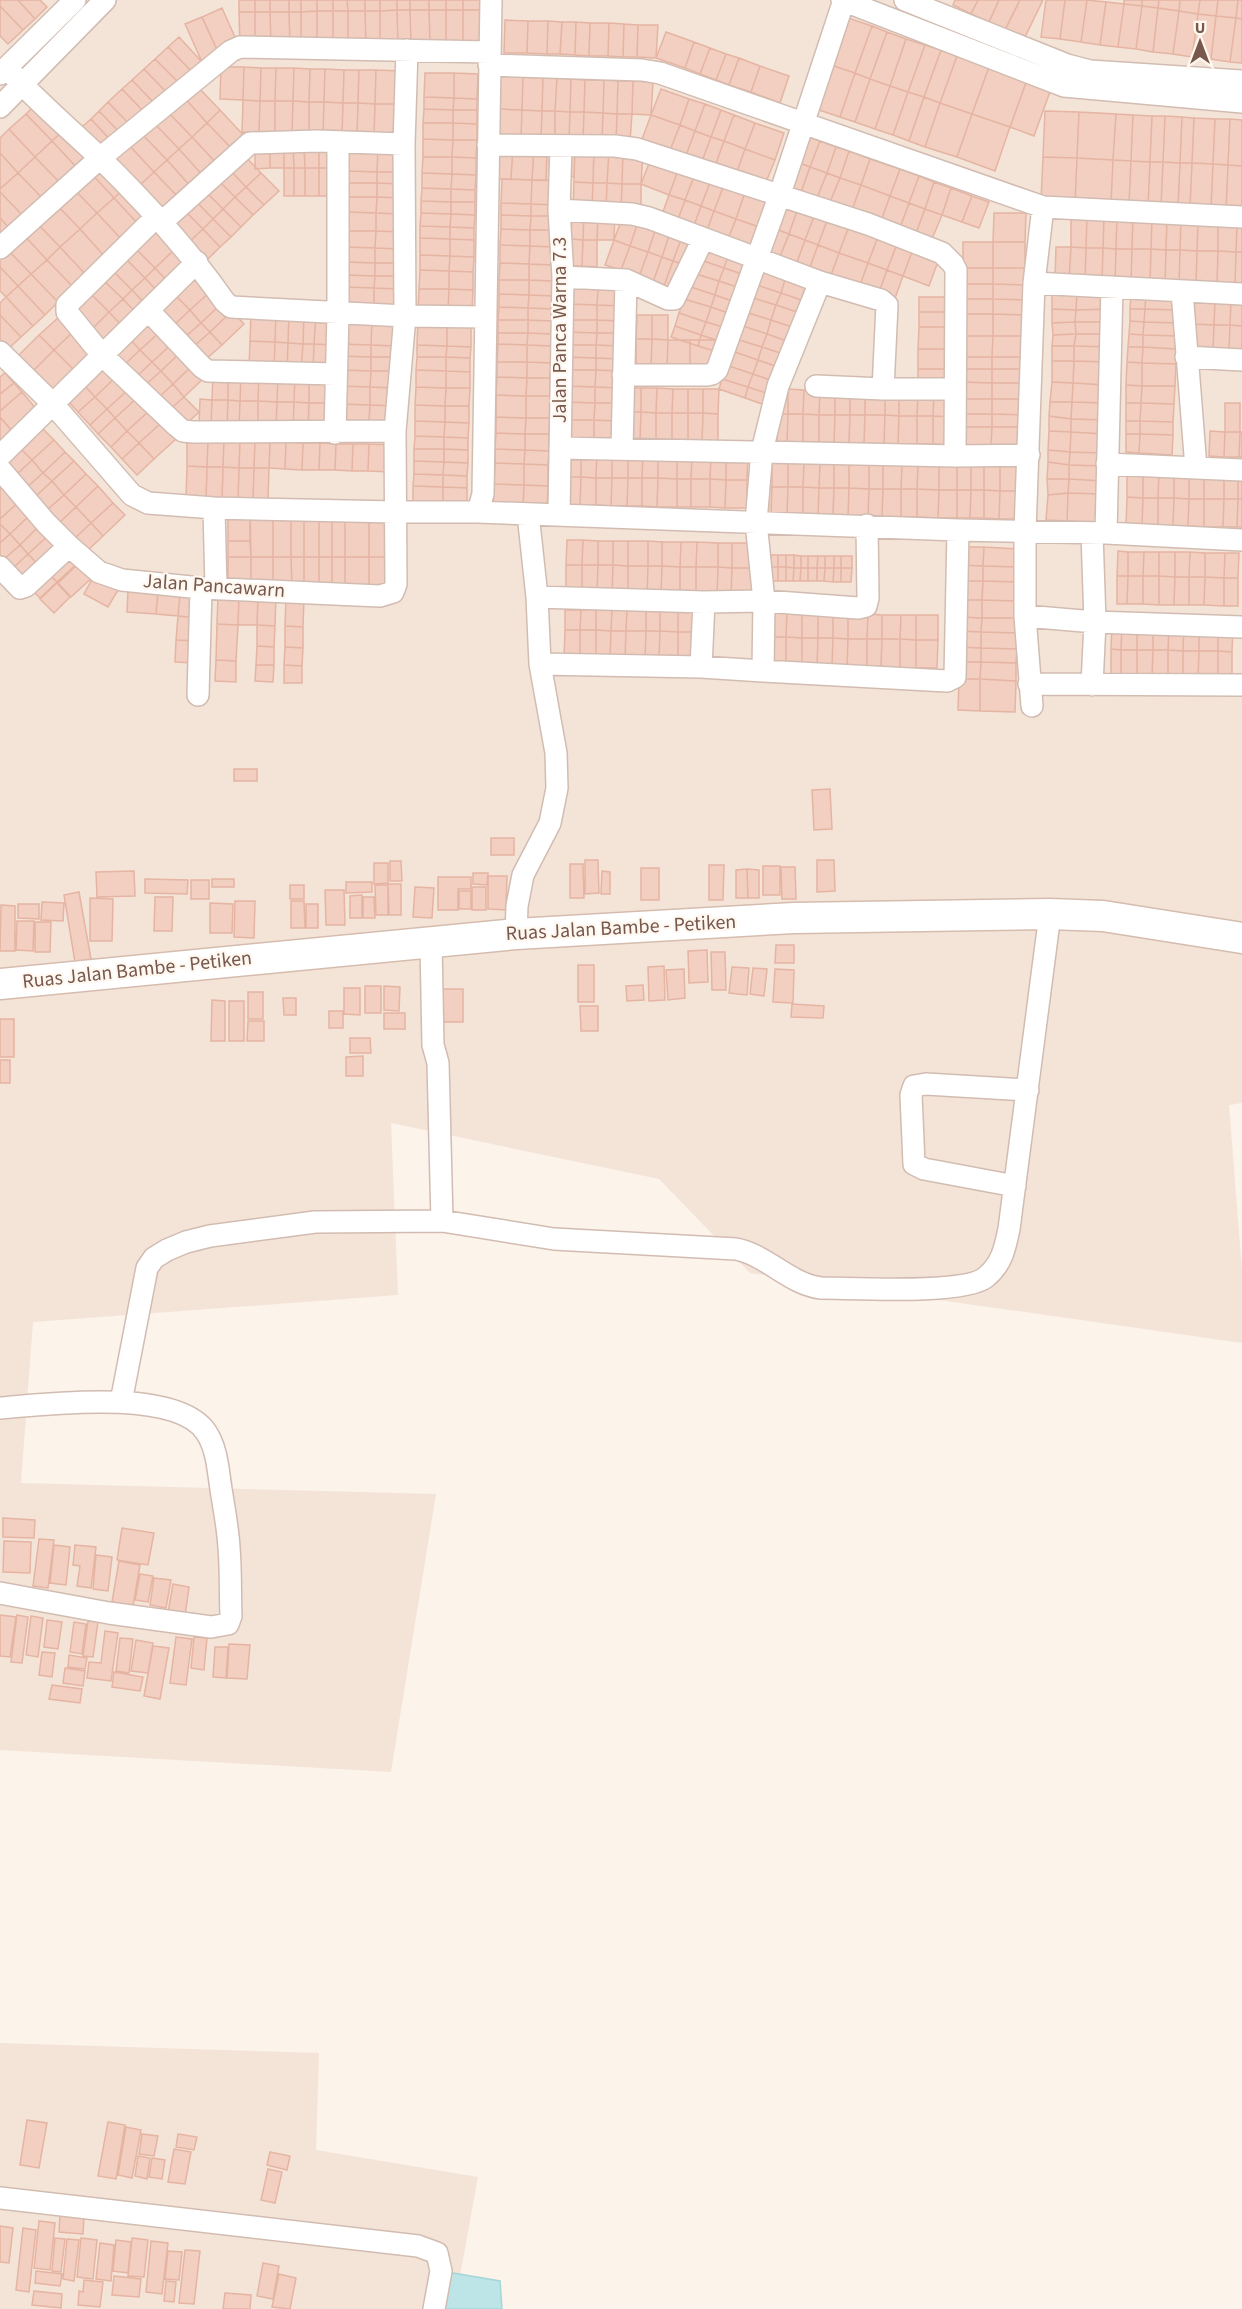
<svg xmlns="http://www.w3.org/2000/svg" width="1242" height="2309" font-family="'Source Sans 3',sans-serif">
	<style>
		.residential { fill: #f4e4d8 }
		.water { fill: #bde5e7; stroke: #a4d6d9; stroke-width: 1.5 }
		.building { fill: #f2cfc1; stroke: #e5b4a2; stroke-width: 1.5 }
		.lines { fill: none; stroke-linecap: round; stroke-linejoin: round }
		.street-casing { stroke: #d2bcb1; stroke-width: 24 }
		.secondary-casing { stroke: #d5bcae; stroke-width: 33 }
		.street { stroke: #fff; stroke-width: 21 }
		.secondary { stroke: #fff; stroke-width: 30 }
		.labels { text-anchor: middle; dominant-baseline: central; stroke-width: 4.5; stroke-linejoin: round; paint-order: stroke }
		.street-label { font-size: 20px; fill: #78574c; stroke: #fff8f0 }
	</style>
	<rect width="100%" height="100%" fill="#fcf3ea"/>
	<path class="residential" d="M 0,0 L 1242,0 L 1242,1103 L 1229,1105 L 1242,1270 L 1242,1343 L 750,1273 L 659,1179 L 391,1123 L 398,1295 L 33,1322 L 21,1483 L 436,1494 L 391,1772 L 0,1750 Z
		M 0,2043 L 319,2053 L 316,2150 L 478,2177 L 454,2309 L 0,2309 Z"/>
	<path class="water" d="M 441,2271 L 500,2281 L 502,2309 L 434,2309 Z"/>
	<path class="building" d="M 0,0 L 18,0 L 35,19 L 23,30 L 0,6 Z
		M 18,0 L 40,0 L 47,7 L 35,19 Z
		M 239,0 L 255,0 L 255,12 L 239,12 Z
		M 255,0 L 270,0 L 270,12 L 255,12 Z
		M 270,0 L 289,0 L 289,12 L 270,12 Z
		M 289,0 L 301,0 L 301,12 L 289,12 Z
		M 301,0 L 317,0 L 317,11 L 301,12 Z
		M 317,0 L 333,0 L 333,11 L 317,11 Z
		M 333,0 L 347,0 L 348,11 L 333,11 Z
		M 347,0 L 365,0 L 365,11 L 348,11 Z
		M 365,0 L 380,0 L 380,11 L 365,11 Z
		M 380,0 L 397,0 L 397,10 L 380,11 Z
		M 397,0 L 410,0 L 410,10 L 397,10 Z
		M 410,0 L 429,0 L 429,10 L 410,10 Z
		M 429,0 L 446,0 L 446,10 L 429,10 Z
		M 446,0 L 463,0 L 463,10 L 446,10 Z
		M 463,0 L 484,0 L 484,10 L 463,10 Z
		M 955,0 L 978,0 L 971,14 L 953,5 Z
		M 978,0 L 999,0 L 989,22 L 971,14 Z
		M 999,0 L 1020,0 L 1005,30 L 989,22 Z
		M 1020,0 L 1043,0 L 1024,39 L 1005,30 Z
		M 1046,0 L 1065,0 L 1060,39 L 1041,37 Z
		M 1065,0 L 1087,0 L 1081,42 L 1060,39 Z
		M 1087,0 L 1106,2 L 1100,45 L 1081,42 Z
		M 1124,0 L 1142,0 L 1142,6 L 1124,4 Z
		M 1142,0 L 1159,0 L 1158,8 L 1142,6 Z
		M 1159,0 L 1180,0 L 1179,11 L 1158,8 Z
		M 1180,0 L 1200,0 L 1198,14 L 1179,11 Z
		M 1200,0 L 1218,0 L 1216,16 L 1198,14 Z
		M 1218,0 L 1238,0 L 1236,18 L 1216,16 Z
		M 1238,0 L 1242,0 L 1242,19 L 1236,18 Z
		M 1106,2 L 1124,4 L 1118,47 L 1100,45 Z
		M 1124,4 L 1142,6 L 1136,49 L 1118,47 Z
		M 0,6 L 23,30 L 8,44 L 0,36 Z
		M 1142,6 L 1158,8 L 1153,52 L 1136,49 Z
		M 222,8 L 239,46 L 219,54 L 202,17 Z
		M 1158,8 L 1179,11 L 1173,54 L 1153,52 Z
		M 397,10 L 410,10 L 411,44 L 398,44 Z
		M 397,10 L 398,44 L 380,44 L 380,11 Z
		M 410,10 L 429,10 L 430,43 L 411,44 Z
		M 429,10 L 446,10 L 446,43 L 430,43 Z
		M 446,10 L 463,10 L 463,43 L 446,43 Z
		M 463,10 L 484,10 L 485,43 L 463,43 Z
		M 317,11 L 333,11 L 333,44 L 317,44 Z
		M 317,11 L 317,44 L 301,45 L 301,12 Z
		M 333,11 L 348,11 L 348,44 L 333,44 Z
		M 348,11 L 365,11 L 366,44 L 348,44 Z
		M 365,11 L 380,11 L 380,44 L 366,44 Z
		M 1179,11 L 1198,14 L 1192,57 L 1173,54 Z
		M 239,12 L 255,12 L 255,45 L 240,45 Z
		M 255,12 L 270,12 L 271,45 L 255,45 Z
		M 270,12 L 289,12 L 290,45 L 271,45 Z
		M 289,12 L 301,12 L 301,45 L 290,45 Z
		M 1198,14 L 1216,16 L 1211,59 L 1192,57 Z
		M 1216,16 L 1236,18 L 1230,62 L 1211,59 Z
		M 202,17 L 219,54 L 202,62 L 185,24 Z
		M 845,17 L 872,26 L 855,73 L 828,64 Z
		M 1236,18 L 1242,19 L 1242,63 L 1230,62 Z
		M 505,20 L 528,21 L 527,53 L 504,53 Z
		M 528,21 L 548,21 L 547,54 L 527,53 Z
		M 548,21 L 562,22 L 560,54 L 547,54 Z
		M 562,22 L 576,22 L 575,55 L 560,54 Z
		M 576,22 L 590,23 L 589,56 L 575,55 Z
		M 590,23 L 609,23 L 608,56 L 589,56 Z
		M 609,23 L 624,24 L 623,57 L 608,56 Z
		M 624,24 L 638,25 L 637,57 L 623,57 Z
		M 638,25 L 658,25 L 656,58 L 637,57 Z
		M 872,26 L 887,32 L 870,79 L 855,73 Z
		M 666,32 L 694,42 L 685,68 L 656,58 Z
		M 887,32 L 906,39 L 890,86 L 870,79 Z
		M 179,37 L 202,62 L 192,72 L 168,47 Z
		M 906,39 L 925,45 L 908,92 L 890,86 Z
		M 694,42 L 710,48 L 700,74 L 685,68 Z
		M 925,45 L 941,50 L 924,97 L 908,92 Z
		M 168,47 L 192,72 L 179,83 L 155,59 Z
		M 710,48 L 726,54 L 716,80 L 700,74 Z
		M 941,50 L 957,56 L 940,103 L 924,97 Z
		M 726,54 L 739,58 L 729,85 L 716,80 Z
		M 957,56 L 989,67 L 972,114 L 940,103 Z
		M 739,58 L 760,66 L 751,92 L 729,85 Z
		M 155,59 L 179,83 L 168,94 L 144,69 Z
		M 828,64 L 855,73 L 840,117 L 813,108 Z
		M 760,66 L 789,76 L 780,103 L 751,92 Z
		M 221,67 L 244,67 L 243,100 L 220,99 Z
		M 244,67 L 261,68 L 260,101 L 243,100 Z
		M 989,67 L 1027,80 L 1010,127 L 972,114 Z
		M 261,68 L 276,68 L 275,101 L 260,101 Z
		M 276,68 L 294,68 L 293,101 L 275,101 Z
		M 294,68 L 310,69 L 309,102 L 293,101 Z
		M 144,69 L 168,94 L 156,105 L 132,80 Z
		M 310,69 L 325,69 L 324,102 L 309,102 Z
		M 325,69 L 344,70 L 343,103 L 324,102 Z
		M 344,70 L 359,70 L 358,103 L 343,103 Z
		M 359,70 L 376,70 L 375,104 L 358,103 Z
		M 376,70 L 402,71 L 402,104 L 375,104 Z
		M 425,73 L 454,73 L 454,98 L 424,97 Z
		M 454,73 L 478,74 L 477,99 L 454,98 Z
		M 855,73 L 870,79 L 855,122 L 840,117 Z
		M 500,76 L 523,77 L 522,110 L 499,109 Z
		M 523,77 L 543,78 L 542,111 L 522,110 Z
		M 543,78 L 557,78 L 555,111 L 542,111 Z
		M 557,78 L 571,79 L 570,112 L 555,111 Z
		M 571,79 L 585,80 L 584,112 L 570,112 Z
		M 870,79 L 890,86 L 875,129 L 855,122 Z
		M 132,80 L 156,105 L 146,114 L 122,89 Z
		M 585,80 L 604,80 L 603,113 L 584,112 Z
		M 604,80 L 618,81 L 617,114 L 603,113 Z
		M 1027,80 L 1051,89 L 1034,136 L 1010,127 Z
		M 618,81 L 633,81 L 632,114 L 617,114 Z
		M 633,81 L 653,82 L 651,115 L 632,114 Z
		M 194,83 L 220,110 L 207,123 L 182,95 Z
		M 890,86 L 908,92 L 893,135 L 875,129 Z
		M 122,89 L 146,114 L 132,127 L 108,102 Z
		M 661,89 L 689,99 L 680,125 L 651,115 Z
		M 908,92 L 924,97 L 909,141 L 893,135 Z
		M 182,95 L 207,123 L 192,137 L 166,110 Z
		M 424,97 L 454,98 L 453,110 L 424,109 Z
		M 924,97 L 940,103 L 925,147 L 909,141 Z
		M 454,98 L 477,99 L 477,110 L 453,110 Z
		M 689,99 L 705,104 L 695,131 L 680,125 Z
		M 243,100 L 260,101 L 259,133 L 242,132 Z
		M 260,101 L 275,101 L 275,133 L 259,133 Z
		M 275,101 L 293,101 L 292,133 L 275,133 Z
		M 293,101 L 309,102 L 309,134 L 292,133 Z
		M 38,102 L 64,130 L 52,141 L 26,114 Z
		M 108,102 L 132,127 L 123,136 L 99,111 Z
		M 309,102 L 324,102 L 323,134 L 309,134 Z
		M 324,102 L 343,103 L 342,135 L 323,134 Z
		M 343,103 L 358,103 L 357,135 L 342,135 Z
		M 358,103 L 375,104 L 374,136 L 357,135 Z
		M 940,103 L 972,114 L 957,157 L 925,147 Z
		M 375,104 L 402,104 L 401,136 L 374,136 Z
		M 705,104 L 721,110 L 711,137 L 695,131 Z
		M 424,109 L 453,110 L 453,123 L 423,123 Z
		M 499,109 L 522,110 L 521,138 L 498,137 Z
		M 166,110 L 192,137 L 179,149 L 153,122 Z
		M 220,110 L 247,139 L 234,151 L 207,123 Z
		M 453,110 L 477,110 L 477,124 L 453,123 Z
		M 522,110 L 542,111 L 541,139 L 521,138 Z
		M 721,110 L 734,115 L 724,141 L 711,137 Z
		M 99,111 L 123,136 L 114,144 L 91,119 Z
		M 542,111 L 555,111 L 555,139 L 541,139 Z
		M 555,111 L 570,112 L 569,139 L 555,139 Z
		M 1045,111 L 1079,112 L 1077,158 L 1043,157 Z
		M 570,112 L 584,112 L 583,140 L 569,139 Z
		M 584,112 L 603,113 L 602,141 L 583,140 Z
		M 1079,112 L 1116,114 L 1113,160 L 1077,158 Z
		M 603,113 L 617,114 L 616,141 L 602,141 Z
		M 26,114 L 52,141 L 35,157 L 9,129 Z
		M 617,114 L 632,114 L 630,141 L 616,141 Z
		M 972,114 L 1010,127 L 995,171 L 957,157 Z
		M 1116,114 L 1133,115 L 1131,161 L 1113,160 Z
		M 651,115 L 680,125 L 669,153 L 641,142 Z
		M 734,115 L 755,123 L 745,149 L 724,141 Z
		M 1133,115 L 1152,116 L 1150,162 L 1131,161 Z
		M 1152,116 L 1165,116 L 1163,162 L 1150,162 Z
		M 1165,116 L 1182,117 L 1180,163 L 1163,162 Z
		M 1182,117 L 1194,118 L 1192,163 L 1180,163 Z
		M 1194,118 L 1215,119 L 1213,164 L 1192,163 Z
		M 91,119 L 114,144 L 100,157 L 76,132 Z
		M 1215,119 L 1230,119 L 1228,165 L 1213,164 Z
		M 1230,119 L 1242,120 L 1242,166 L 1228,165 Z
		M 153,122 L 179,149 L 167,160 L 141,133 Z
		M 207,123 L 234,151 L 218,165 L 192,137 Z
		M 423,123 L 453,123 L 453,140 L 423,139 Z
		M 453,123 L 477,124 L 477,140 L 453,140 Z
		M 755,123 L 784,133 L 775,160 L 745,149 Z
		M 680,125 L 695,131 L 685,158 L 669,153 Z
		M 9,129 L 35,157 L 18,173 L 0,153 L 0,138 Z
		M 64,130 L 91,158 L 79,170 L 52,141 Z
		M 695,131 L 711,137 L 701,164 L 685,158 Z
		M 141,133 L 167,160 L 154,172 L 128,144 Z
		M 804,135 L 820,141 L 810,167 L 795,161 Z
		M 192,137 L 218,165 L 205,178 L 179,149 Z
		M 711,137 L 724,141 L 714,169 L 701,164 Z
		M 423,139 L 453,140 L 452,157 L 423,157 Z
		M 453,140 L 477,140 L 476,158 L 452,157 Z
		M 52,141 L 79,170 L 62,185 L 35,157 Z
		M 724,141 L 745,149 L 735,177 L 714,169 Z
		M 820,141 L 836,147 L 827,173 L 810,167 Z
		M 128,144 L 154,172 L 139,186 L 113,159 Z
		M 348,146 L 378,147 L 377,172 L 348,171 Z
		M 490,146 L 513,147 L 511,179 L 489,179 Z
		M 255,147 L 270,147 L 270,168 L 255,169 Z
		M 270,147 L 284,147 L 284,168 L 270,168 Z
		M 284,147 L 293,147 L 294,168 L 284,168 Z
		M 293,147 L 304,147 L 305,168 L 294,168 Z
		M 304,147 L 319,147 L 319,168 L 305,168 Z
		M 319,147 L 336,147 L 336,168 L 319,168 Z
		M 378,147 L 402,148 L 401,172 L 377,172 Z
		M 513,147 L 534,148 L 532,180 L 511,179 Z
		M 836,147 L 849,151 L 840,178 L 827,173 Z
		M 534,148 L 547,148 L 546,180 L 532,180 Z
		M 547,148 L 558,149 L 558,181 L 546,180 Z
		M 179,149 L 205,178 L 193,189 L 167,160 Z
		M 563,149 L 575,149 L 574,177 L 564,176 Z
		M 575,149 L 594,150 L 593,183 L 574,182 Z
		M 745,149 L 775,160 L 764,187 L 735,177 Z
		M 594,150 L 609,150 L 607,183 L 593,183 Z
		M 609,150 L 623,151 L 622,184 L 607,183 Z
		M 623,151 L 643,152 L 641,184 L 622,184 Z
		M 849,151 L 870,159 L 861,185 L 840,178 Z
		M 241,152 L 261,173 L 246,187 L 226,166 Z
		M 0,153 L 18,173 L 0,189 Z
		M 35,157 L 62,185 L 45,201 L 18,173 Z
		M 423,157 L 452,157 L 452,174 L 422,173 Z
		M 452,157 L 476,158 L 476,175 L 452,174 Z
		M 1043,157 L 1077,158 L 1075,202 L 1041,200 Z
		M 651,158 L 679,168 L 669,195 L 641,184 Z
		M 1077,158 L 1113,160 L 1111,204 L 1075,202 Z
		M 100,159 L 126,187 L 114,198 L 88,170 Z
		M 870,159 L 900,169 L 890,196 L 861,185 Z
		M 167,160 L 193,189 L 181,200 L 154,172 Z
		M 1113,160 L 1131,161 L 1129,204 L 1111,204 Z
		M 795,161 L 810,167 L 801,192 L 786,186 Z
		M 1131,161 L 1150,162 L 1148,205 L 1129,204 Z
		M 1150,162 L 1163,162 L 1161,206 L 1148,205 Z
		M 1163,162 L 1180,163 L 1178,207 L 1161,206 Z
		M 1180,163 L 1192,163 L 1190,207 L 1178,207 Z
		M 1192,163 L 1213,164 L 1211,208 L 1190,207 Z
		M 1213,164 L 1228,165 L 1226,209 L 1211,208 Z
		M 1228,165 L 1242,166 L 1242,210 L 1226,209 Z
		M 226,166 L 246,187 L 235,197 L 215,177 Z
		M 810,167 L 827,173 L 817,198 L 801,192 Z
		M 284,168 L 294,168 L 294,196 L 284,196 Z
		M 294,168 L 305,168 L 305,196 L 294,196 Z
		M 305,168 L 319,168 L 319,196 L 305,196 Z
		M 319,168 L 336,168 L 336,196 L 319,196 Z
		M 679,168 L 695,174 L 685,200 L 669,195 Z
		M 900,169 L 919,176 L 909,203 L 890,196 Z
		M 88,170 L 114,198 L 97,213 L 71,186 Z
		M 348,171 L 377,172 L 377,183 L 347,183 Z
		M 154,172 L 181,200 L 166,215 L 139,186 Z
		M 377,172 L 401,172 L 401,184 L 377,183 Z
		M 18,173 L 45,201 L 26,219 L 0,192 L 0,189 Z
		M 261,173 L 279,191 L 264,205 L 246,187 Z
		M 422,173 L 452,174 L 451,189 L 422,188 Z
		M 827,173 L 840,178 L 830,202 L 817,198 Z
		M 452,174 L 476,175 L 475,190 L 451,189 Z
		M 695,174 L 711,180 L 701,206 L 685,200 Z
		M 919,176 L 934,182 L 925,209 L 909,203 Z
		M 215,177 L 235,197 L 223,209 L 203,189 Z
		M 840,178 L 861,185 L 852,210 L 830,202 Z
		M 502,179 L 532,180 L 531,204 L 501,203 Z
		M 532,180 L 558,181 L 555,205 L 531,204 Z
		M 711,180 L 724,185 L 714,211 L 701,206 Z
		M 574,182 L 593,183 L 592,209 L 573,208 Z
		M 934,182 L 951,188 L 942,215 L 925,209 Z
		M 347,183 L 377,183 L 377,197 L 347,197 Z
		M 377,183 L 401,184 L 401,198 L 377,197 Z
		M 593,183 L 607,183 L 606,210 L 592,209 Z
		M 607,183 L 622,184 L 621,210 L 606,210 Z
		M 622,184 L 641,184 L 641,211 L 621,210 Z
		M 724,185 L 745,192 L 736,219 L 714,211 Z
		M 861,185 L 890,196 L 881,221 L 852,210 Z
		M 71,186 L 97,213 L 80,229 L 54,202 Z
		M 126,187 L 152,215 L 140,226 L 114,198 Z
		M 246,187 L 264,205 L 253,215 L 235,197 Z
		M 422,188 L 451,189 L 451,202 L 421,201 Z
		M 951,188 L 972,196 L 962,222 L 942,215 Z
		M 203,189 L 223,209 L 213,219 L 193,198 Z
		M 451,189 L 475,190 L 475,202 L 451,202 Z
		M 0,192 L 26,219 L 12,231 L 0,218 Z
		M 745,192 L 774,203 L 765,229 L 736,219 Z
		M 669,195 L 685,200 L 676,225 L 660,220 Z
		M 890,196 L 909,203 L 900,228 L 881,221 Z
		M 972,196 L 989,202 L 979,228 L 962,222 Z
		M 235,197 L 253,215 L 241,227 L 223,209 Z
		M 347,197 L 377,197 L 376,213 L 347,212 Z
		M 377,197 L 401,198 L 400,214 L 376,213 Z
		M 114,198 L 140,226 L 124,242 L 97,213 Z
		M 193,198 L 213,219 L 203,229 L 182,208 Z
		M 685,200 L 701,206 L 692,231 L 676,225 Z
		M 421,201 L 451,202 L 451,214 L 421,213 Z
		M 54,202 L 80,229 L 60,247 L 34,220 Z
		M 451,202 L 475,202 L 475,215 L 451,214 Z
		M 783,202 L 798,208 L 789,234 L 773,228 Z
		M 501,203 L 531,204 L 531,216 L 501,215 Z
		M 909,203 L 925,209 L 916,233 L 900,228 Z
		M 531,204 L 555,205 L 555,216 L 531,216 Z
		M 701,206 L 714,211 L 705,236 L 692,231 Z
		M 182,208 L 203,229 L 190,241 L 170,220 Z
		M 798,208 L 815,214 L 805,240 L 789,234 Z
		M 223,209 L 241,227 L 231,237 L 213,219 Z
		M 925,209 L 942,215 L 932,239 L 916,233 Z
		M 714,211 L 736,219 L 726,244 L 705,236 Z
		M 347,212 L 376,213 L 376,231 L 346,231 Z
		M 97,213 L 124,242 L 106,258 L 80,229 Z
		M 376,213 L 400,214 L 400,232 L 376,231 Z
		M 421,213 L 451,214 L 450,227 L 420,226 Z
		M 572,213 L 584,213 L 583,240 L 571,239 Z
		M 584,213 L 598,213 L 597,240 L 583,240 Z
		M 598,213 L 615,214 L 614,240 L 597,240 Z
		M 994,213 L 1026,213 L 1025,242 L 993,242 Z
		M 451,214 L 475,215 L 474,228 L 450,227 Z
		M 815,214 L 828,218 L 818,245 L 805,240 Z
		M 501,215 L 531,216 L 530,230 L 501,229 Z
		M 531,216 L 555,216 L 554,230 L 530,230 Z
		M 623,216 L 638,222 L 630,246 L 614,240 Z
		M 1071,216 L 1087,216 L 1086,248 L 1071,247 Z
		M 1087,216 L 1104,217 L 1103,248 L 1086,248 Z
		M 1104,217 L 1117,217 L 1116,249 L 1103,248 Z
		M 1117,217 L 1133,217 L 1132,249 L 1116,249 Z
		M 1133,217 L 1152,218 L 1151,249 L 1132,249 Z
		M 0,218 L 12,231 L 0,242 Z
		M 828,218 L 849,226 L 839,253 L 818,245 Z
		M 1152,218 L 1167,218 L 1166,250 L 1151,249 Z
		M 1167,218 L 1181,218 L 1180,250 L 1166,250 Z
		M 1181,218 L 1198,221 L 1197,251 L 1180,250 Z
		M 213,219 L 231,237 L 220,247 L 203,229 Z
		M 736,219 L 765,229 L 755,254 L 726,244 Z
		M 34,220 L 60,247 L 47,260 L 21,232 Z
		M 1198,221 L 1218,222 L 1218,251 L 1197,251 Z
		M 638,222 L 656,228 L 648,252 L 630,246 Z
		M 1218,222 L 1237,224 L 1236,252 L 1218,251 Z
		M 1237,224 L 1242,224 L 1242,252 L 1236,252 Z
		M 420,226 L 450,227 L 450,239 L 420,238 Z
		M 849,226 L 878,237 L 868,263 L 839,253 Z
		M 450,227 L 474,228 L 474,240 L 450,239 Z
		M 155,228 L 175,249 L 155,268 L 135,248 Z
		M 656,228 L 670,233 L 662,257 L 648,252 Z
		M 773,228 L 789,234 L 779,259 L 764,253 Z
		M 80,229 L 106,258 L 87,276 L 60,247 Z
		M 203,229 L 220,247 L 208,259 L 190,241 Z
		M 501,229 L 530,230 L 530,246 L 500,245 Z
		M 530,230 L 554,230 L 554,247 L 530,246 Z
		M 346,231 L 376,231 L 375,248 L 346,247 Z
		M 376,231 L 400,232 L 400,249 L 375,248 Z
		M 21,232 L 47,260 L 31,274 L 5,247 Z
		M 670,233 L 682,237 L 673,261 L 662,257 Z
		M 789,234 L 805,240 L 796,265 L 779,259 Z
		M 682,237 L 693,241 L 685,265 L 673,261 Z
		M 878,237 L 897,244 L 887,270 L 868,263 Z
		M 420,238 L 450,239 L 450,256 L 420,255 Z
		M 450,239 L 474,240 L 474,257 L 450,256 Z
		M 571,239 L 583,240 L 582,266 L 571,266 Z
		M 583,240 L 597,240 L 597,267 L 582,266 Z
		M 614,240 L 630,246 L 621,270 L 605,265 Z
		M 805,240 L 818,245 L 809,270 L 796,265 Z
		M 963,242 L 993,242 L 993,268 L 963,268 Z
		M 993,242 L 1025,242 L 1025,268 L 993,268 Z
		M 703,244 L 729,253 L 724,268 L 698,259 Z
		M 897,244 L 913,249 L 903,276 L 887,270 Z
		M 500,245 L 530,246 L 529,264 L 500,263 Z
		M 818,245 L 839,253 L 830,278 L 809,270 Z
		M 530,246 L 554,247 L 553,265 L 529,264 Z
		M 630,246 L 648,252 L 639,277 L 621,270 Z
		M 5,247 L 31,274 L 18,286 L 0,267 L 0,252 Z
		M 60,247 L 87,276 L 74,288 L 47,260 Z
		M 346,247 L 375,248 L 375,263 L 345,262 Z
		M 1056,247 L 1071,247 L 1069,280 L 1055,279 Z
		M 1071,247 L 1086,248 L 1085,281 L 1069,280 Z
		M 135,248 L 155,268 L 145,278 L 124,257 Z
		M 375,248 L 400,249 L 399,263 L 375,263 Z
		M 1086,248 L 1103,248 L 1102,282 L 1085,281 Z
		M 1103,248 L 1116,249 L 1115,282 L 1102,282 Z
		M 175,249 L 191,266 L 171,285 L 155,268 Z
		M 913,249 L 939,259 L 929,286 L 903,276 Z
		M 1116,249 L 1132,249 L 1131,283 L 1115,282 Z
		M 1132,249 L 1151,249 L 1150,283 L 1131,283 Z
		M 1151,249 L 1166,250 L 1165,283 L 1150,283 Z
		M 1166,250 L 1180,250 L 1179,284 L 1165,283 Z
		M 1180,250 L 1197,251 L 1196,284 L 1179,284 Z
		M 1197,251 L 1218,251 L 1217,285 L 1196,284 Z
		M 1218,251 L 1236,252 L 1235,285 L 1217,285 Z
		M 648,252 L 662,257 L 653,282 L 639,277 Z
		M 1236,252 L 1242,252 L 1242,285 L 1235,285 Z
		M 729,253 L 750,260 L 745,275 L 724,268 Z
		M 839,253 L 868,263 L 859,288 L 830,278 Z
		M 420,255 L 450,256 L 449,271 L 420,270 Z
		M 450,256 L 474,257 L 473,272 L 449,271 Z
		M 124,257 L 145,278 L 132,290 L 112,270 Z
		M 662,257 L 673,261 L 664,286 L 653,282 Z
		M 698,259 L 724,268 L 719,281 L 693,273 Z
		M 47,260 L 74,288 L 58,302 L 31,274 Z
		M 673,261 L 685,265 L 676,290 L 664,286 Z
		M 345,262 L 375,263 L 375,276 L 345,275 Z
		M 375,263 L 399,263 L 399,276 L 375,276 Z
		M 500,263 L 529,264 L 529,280 L 499,280 Z
		M 868,263 L 887,270 L 878,295 L 859,288 Z
		M 529,264 L 553,265 L 553,281 L 529,280 Z
		M 761,264 L 787,273 L 781,293 L 754,284 Z
		M 0,267 L 18,286 L 6,297 L 0,291 Z
		M 155,268 L 171,285 L 161,295 L 145,278 Z
		M 724,268 L 745,275 L 740,288 L 719,281 Z
		M 963,268 L 993,268 L 993,284 L 963,284 Z
		M 993,268 L 1025,268 L 1025,285 L 993,284 Z
		M 112,270 L 132,290 L 123,299 L 102,279 Z
		M 420,270 L 449,271 L 449,289 L 419,289 Z
		M 887,270 L 903,276 L 894,301 L 878,295 Z
		M 449,271 L 473,272 L 473,290 L 449,289 Z
		M 693,273 L 719,281 L 715,295 L 688,286 Z
		M 787,273 L 808,280 L 801,300 L 781,293 Z
		M 31,274 L 58,302 L 45,315 L 18,286 Z
		M 345,275 L 375,276 L 374,288 L 345,287 Z
		M 198,276 L 212,290 L 190,310 L 176,296 Z
		M 375,276 L 399,276 L 398,289 L 374,288 Z
		M 145,278 L 161,295 L 148,307 L 132,290 Z
		M 102,279 L 123,299 L 109,312 L 89,292 Z
		M 499,280 L 529,280 L 529,295 L 499,294 Z
		M 529,280 L 553,281 L 553,296 L 529,295 Z
		M 719,281 L 740,288 L 735,302 L 715,295 Z
		M 754,284 L 781,293 L 776,305 L 750,297 Z
		M 963,284 L 993,284 L 993,299 L 963,299 Z
		M 993,284 L 1025,285 L 1025,300 L 993,299 Z
		M 18,286 L 45,315 L 33,326 L 6,297 Z
		M 688,286 L 715,295 L 711,307 L 684,299 Z
		M 345,287 L 374,288 L 374,312 L 344,311 Z
		M 374,288 L 398,289 L 398,312 L 374,312 Z
		M 568,288 L 598,289 L 597,305 L 568,304 Z
		M 419,289 L 449,289 L 448,312 L 418,311 Z
		M 449,289 L 473,290 L 472,312 L 448,312 Z
		M 598,289 L 622,289 L 621,306 L 597,305 Z
		M 132,290 L 148,307 L 139,316 L 123,299 Z
		M 212,290 L 223,302 L 201,323 L 190,310 Z
		M 1052,291 L 1077,291 L 1076,310 L 1052,309 Z
		M 1077,291 L 1110,293 L 1109,309 L 1076,310 Z
		M 89,292 L 109,312 L 91,330 L 71,309 Z
		M 781,293 L 801,300 L 797,312 L 776,305 Z
		M 1146,293 L 1145,309 L 1130,309 L 1131,295 Z
		M 1146,293 L 1179,295 L 1178,310 L 1145,309 Z
		M 499,294 L 529,295 L 528,308 L 499,307 Z
		M 529,295 L 553,296 L 553,309 L 528,308 Z
		M 715,295 L 735,302 L 731,314 L 711,307 Z
		M 176,296 L 190,310 L 173,326 L 159,312 Z
		M 6,297 L 33,326 L 21,337 L 0,315 L 0,303 Z
		M 750,297 L 776,305 L 771,320 L 745,312 Z
		M 919,297 L 949,297 L 949,312 L 919,312 Z
		M 123,299 L 139,316 L 125,329 L 109,312 Z
		M 684,299 L 711,307 L 706,322 L 679,313 Z
		M 963,299 L 993,299 L 993,314 L 963,314 Z
		M 993,299 L 1025,300 L 1025,315 L 993,314 Z
		M 1192,299 L 1215,300 L 1214,325 L 1191,324 Z
		M 1215,300 L 1231,301 L 1230,325 L 1214,325 Z
		M 1231,301 L 1242,301 L 1242,326 L 1230,325 Z
		M 223,302 L 232,311 L 210,332 L 201,323 Z
		M 568,304 L 597,305 L 597,320 L 567,320 Z
		M 597,305 L 621,306 L 621,321 L 597,320 Z
		M 776,305 L 797,312 L 792,327 L 771,320 Z
		M 499,307 L 528,308 L 528,320 L 498,320 Z
		M 711,307 L 731,314 L 726,328 L 706,322 Z
		M 528,308 L 553,309 L 552,321 L 528,320 Z
		M 1052,309 L 1076,310 L 1075,322 L 1052,323 Z
		M 1109,309 L 1109,322 L 1075,322 L 1076,310 Z
		M 1130,309 L 1145,309 L 1144,322 L 1130,321 Z
		M 1145,309 L 1178,310 L 1178,323 L 1144,322 Z
		M 190,310 L 201,323 L 184,338 L 173,326 Z
		M 232,311 L 244,324 L 222,345 L 210,332 Z
		M 109,312 L 125,329 L 107,346 L 91,330 Z
		M 251,312 L 276,313 L 275,342 L 250,341 Z
		M 745,312 L 771,320 L 767,334 L 740,325 Z
		M 919,312 L 949,312 L 949,327 L 919,327 Z
		M 276,313 L 289,314 L 288,343 L 275,342 Z
		M 679,313 L 706,322 L 701,335 L 675,326 Z
		M 289,314 L 304,315 L 303,344 L 288,343 Z
		M 963,314 L 993,314 L 993,336 L 962,336 Z
		M 993,314 L 1025,315 L 1025,336 L 993,336 Z
		M 0,315 L 21,337 L 5,352 L 0,346 Z
		M 149,315 L 162,330 L 140,350 L 127,336 Z
		M 304,315 L 316,315 L 314,344 L 303,344 Z
		M 316,315 L 333,316 L 332,345 L 314,344 Z
		M 637,315 L 652,315 L 652,339 L 636,339 Z
		M 652,315 L 668,315 L 668,340 L 652,339 Z
		M 60,316 L 74,331 L 54,350 L 39,335 Z
		M 342,320 L 372,321 L 371,345 L 342,344 Z
		M 418,320 L 447,321 L 447,346 L 417,345 Z
		M 498,320 L 528,320 L 528,333 L 498,333 Z
		M 528,320 L 552,321 L 552,334 L 528,333 Z
		M 567,320 L 597,320 L 597,333 L 567,332 Z
		M 597,320 L 621,321 L 620,333 L 597,333 Z
		M 771,320 L 792,327 L 787,341 L 767,334 Z
		M 372,321 L 396,321 L 395,346 L 371,345 Z
		M 447,321 L 471,322 L 471,347 L 447,346 Z
		M 1130,321 L 1144,322 L 1143,335 L 1129,334 Z
		M 706,322 L 726,328 L 722,342 L 701,335 Z
		M 1075,322 L 1076,334 L 1053,335 L 1052,323 Z
		M 1075,322 L 1109,322 L 1108,334 L 1076,334 Z
		M 1144,322 L 1178,323 L 1177,336 L 1143,335 Z
		M 201,323 L 210,332 L 193,347 L 184,338 Z
		M 1191,324 L 1214,325 L 1213,350 L 1190,349 Z
		M 740,325 L 767,334 L 762,347 L 736,339 Z
		M 1214,325 L 1230,325 L 1229,351 L 1213,350 Z
		M 1230,325 L 1242,326 L 1242,351 L 1229,351 Z
		M 675,326 L 701,335 L 698,346 L 671,337 Z
		M 919,327 L 949,327 L 949,349 L 918,349 Z
		M 162,330 L 174,342 L 152,362 L 140,350 Z
		M 74,331 L 94,351 L 74,370 L 54,350 Z
		M 210,332 L 222,345 L 205,360 L 193,347 Z
		M 567,332 L 597,333 L 596,345 L 567,345 Z
		M 498,333 L 528,333 L 527,345 L 498,344 Z
		M 528,333 L 552,334 L 551,346 L 527,345 Z
		M 597,333 L 620,333 L 620,346 L 596,345 Z
		M 767,334 L 787,341 L 783,354 L 762,347 Z
		M 1076,334 L 1074,346 L 1052,346 L 1053,335 Z
		M 1076,334 L 1108,334 L 1108,347 L 1074,346 Z
		M 1129,334 L 1143,335 L 1143,347 L 1128,347 Z
		M 39,335 L 54,350 L 28,376 L 13,361 Z
		M 701,335 L 722,342 L 718,352 L 698,346 Z
		M 1143,335 L 1177,336 L 1176,349 L 1143,347 Z
		M 127,336 L 140,350 L 123,366 L 110,352 Z
		M 962,336 L 993,336 L 992,357 L 962,357 Z
		M 993,336 L 1025,336 L 1024,357 L 992,357 Z
		M 636,339 L 652,339 L 651,367 L 636,367 Z
		M 652,339 L 668,340 L 667,368 L 651,367 Z
		M 736,339 L 762,347 L 758,360 L 732,351 Z
		M 668,340 L 690,340 L 690,368 L 667,368 Z
		M 690,340 L 715,340 L 714,368 L 690,368 Z
		M 250,341 L 275,342 L 274,370 L 249,368 Z
		M 174,342 L 182,351 L 161,371 L 152,362 Z
		M 275,342 L 288,343 L 287,370 L 274,370 Z
		M 288,343 L 303,344 L 301,371 L 287,370 Z
		M 303,344 L 314,344 L 313,371 L 301,371 Z
		M 314,344 L 332,345 L 331,372 L 313,371 Z
		M 342,344 L 371,345 L 371,357 L 341,356 Z
		M 498,344 L 527,345 L 527,362 L 497,362 Z
		M 371,345 L 395,346 L 395,357 L 371,357 Z
		M 417,345 L 447,346 L 446,357 L 417,357 Z
		M 527,345 L 551,346 L 551,363 L 527,362 Z
		M 567,345 L 596,345 L 596,358 L 566,357 Z
		M 596,345 L 620,346 L 620,359 L 596,358 Z
		M 447,346 L 471,347 L 470,358 L 446,357 Z
		M 1052,346 L 1074,346 L 1074,361 L 1052,361 Z
		M 1074,346 L 1108,347 L 1107,362 L 1074,361 Z
		M 762,347 L 783,354 L 778,367 L 758,360 Z
		M 1128,347 L 1143,347 L 1142,363 L 1127,362 Z
		M 1143,347 L 1176,349 L 1176,364 L 1142,363 Z
		M 918,349 L 949,349 L 948,369 L 918,369 Z
		M 54,350 L 74,370 L 47,396 L 28,376 Z
		M 140,350 L 152,362 L 135,378 L 123,366 Z
		M 182,351 L 194,364 L 173,384 L 161,371 Z
		M 732,351 L 758,360 L 753,374 L 726,365 Z
		M 341,356 L 371,357 L 371,371 L 341,370 Z
		M 371,357 L 395,357 L 394,371 L 371,371 Z
		M 417,357 L 446,357 L 446,371 L 416,370 Z
		M 446,357 L 470,358 L 470,372 L 446,371 Z
		M 566,357 L 596,358 L 596,370 L 566,370 Z
		M 962,357 L 992,357 L 992,369 L 962,369 Z
		M 992,357 L 1024,357 L 1024,369 L 992,369 Z
		M 596,358 L 620,359 L 620,371 L 596,370 Z
		M 758,360 L 778,367 L 773,381 L 753,374 Z
		M 1052,361 L 1074,361 L 1073,383 L 1052,382 Z
		M 1074,361 L 1107,362 L 1106,385 L 1073,383 Z
		M 104,362 L 117,376 L 95,397 L 82,383 Z
		M 152,362 L 161,371 L 143,387 L 135,378 Z
		M 497,362 L 527,362 L 527,378 L 497,377 Z
		M 527,362 L 551,363 L 550,378 L 527,378 Z
		M 1127,362 L 1142,363 L 1142,386 L 1126,385 Z
		M 1142,363 L 1176,364 L 1175,386 L 1142,386 Z
		M 194,364 L 206,376 L 184,397 L 173,384 Z
		M 726,365 L 753,374 L 748,387 L 722,379 Z
		M 918,369 L 948,369 L 948,382 L 918,381 Z
		M 962,369 L 992,369 L 992,383 L 962,382 Z
		M 992,369 L 1024,369 L 1024,383 L 992,383 Z
		M 341,370 L 371,371 L 370,387 L 340,386 Z
		M 416,370 L 446,371 L 446,388 L 416,387 Z
		M 566,370 L 596,370 L 595,387 L 566,386 Z
		M 596,370 L 620,371 L 619,388 L 595,387 Z
		M 161,371 L 173,384 L 156,400 L 143,387 Z
		M 371,371 L 394,371 L 394,388 L 370,387 Z
		M 446,371 L 470,372 L 470,388 L 446,388 Z
		M 5,373 L 14,383 L 0,394 L 0,377 Z
		M 213,374 L 228,374 L 228,400 L 212,400 Z
		M 228,374 L 241,375 L 240,401 L 228,400 Z
		M 753,374 L 773,381 L 769,394 L 748,387 Z
		M 241,375 L 259,375 L 258,401 L 240,401 Z
		M 259,375 L 278,376 L 277,402 L 258,401 Z
		M 117,376 L 129,389 L 107,409 L 95,397 Z
		M 278,376 L 295,376 L 294,402 L 277,402 Z
		M 295,376 L 309,377 L 309,403 L 294,402 Z
		M 309,377 L 330,377 L 329,403 L 309,403 Z
		M 497,377 L 527,378 L 526,396 L 496,395 Z
		M 527,378 L 550,378 L 550,396 L 526,396 Z
		M 722,379 L 748,387 L 745,398 L 719,389 Z
		M 962,382 L 992,383 L 992,399 L 962,399 Z
		M 1052,382 L 1073,383 L 1072,402 L 1050,402 Z
		M 14,383 L 22,392 L 0,411 L 0,394 Z
		M 82,383 L 95,397 L 78,412 L 65,398 Z
		M 992,383 L 1024,383 L 1024,399 L 992,399 Z
		M 1073,383 L 1106,385 L 1105,403 L 1072,402 Z
		M 173,384 L 184,397 L 167,412 L 156,400 Z
		M 1126,385 L 1142,386 L 1141,403 L 1126,403 Z
		M 340,386 L 370,387 L 370,405 L 340,404 Z
		M 566,386 L 595,387 L 595,403 L 565,402 Z
		M 1142,386 L 1175,386 L 1174,404 L 1141,403 Z
		M 370,387 L 394,388 L 394,406 L 370,405 Z
		M 416,387 L 446,388 L 445,406 L 415,405 Z
		M 595,387 L 619,388 L 619,403 L 595,403 Z
		M 748,387 L 769,394 L 765,405 L 745,398 Z
		M 446,388 L 470,388 L 469,406 L 445,406 Z
		M 631,388 L 641,388 L 641,412 L 630,412 Z
		M 641,388 L 657,388 L 656,413 L 641,412 Z
		M 657,388 L 673,389 L 672,413 L 656,413 Z
		M 129,389 L 137,398 L 115,418 L 107,409 Z
		M 673,389 L 688,389 L 688,413 L 672,413 Z
		M 688,389 L 703,389 L 703,413 L 688,413 Z
		M 703,389 L 719,389 L 718,414 L 703,413 Z
		M 778,389 L 788,389 L 788,414 L 778,414 Z
		M 788,389 L 804,390 L 803,414 L 788,414 Z
		M 804,390 L 820,390 L 819,415 L 803,414 Z
		M 820,390 L 835,390 L 835,415 L 819,415 Z
		M 835,390 L 850,390 L 850,415 L 835,415 Z
		M 850,390 L 865,391 L 865,415 L 850,415 Z
		M 865,391 L 885,391 L 885,415 L 865,415 Z
		M 885,391 L 899,391 L 899,416 L 885,415 Z
		M 899,391 L 918,391 L 917,416 L 899,416 Z
		M 918,391 L 934,392 L 933,416 L 917,416 Z
		M 22,392 L 37,410 L 12,431 L 0,417 L 0,411 Z
		M 934,392 L 955,392 L 955,417 L 933,416 Z
		M 496,395 L 526,396 L 526,418 L 496,417 Z
		M 526,396 L 550,396 L 550,418 L 526,418 Z
		M 95,397 L 107,409 L 90,425 L 78,412 Z
		M 184,397 L 199,412 L 182,428 L 167,412 Z
		M 137,398 L 149,411 L 127,431 L 115,418 Z
		M 200,399 L 212,400 L 211,426 L 199,426 Z
		M 962,399 L 992,399 L 992,414 L 962,414 Z
		M 992,399 L 1024,399 L 1024,415 L 992,414 Z
		M 212,400 L 228,400 L 227,427 L 211,426 Z
		M 228,400 L 240,401 L 239,427 L 227,427 Z
		M 240,401 L 258,401 L 258,428 L 239,427 Z
		M 258,401 L 277,402 L 276,428 L 258,428 Z
		M 277,402 L 294,402 L 293,429 L 276,428 Z
		M 294,402 L 309,403 L 308,429 L 293,429 Z
		M 565,402 L 595,403 L 594,420 L 565,420 Z
		M 1050,402 L 1072,402 L 1071,419 L 1049,416 Z
		M 1072,402 L 1105,403 L 1105,420 L 1071,419 Z
		M 309,403 L 329,403 L 328,430 L 308,429 Z
		M 595,403 L 619,403 L 618,421 L 594,420 Z
		M 1126,403 L 1141,403 L 1140,421 L 1126,421 Z
		M 1141,403 L 1174,404 L 1173,422 L 1140,421 Z
		M 1225,403 L 1240,403 L 1240,432 L 1225,432 Z
		M 340,404 L 370,405 L 369,421 L 340,421 Z
		M 370,405 L 394,406 L 393,422 L 369,421 Z
		M 415,405 L 445,406 L 445,422 L 415,421 Z
		M 445,406 L 469,406 L 469,423 L 445,422 Z
		M 107,409 L 115,418 L 98,434 L 90,425 Z
		M 149,411 L 161,423 L 139,443 L 127,431 Z
		M 630,412 L 641,412 L 640,441 L 630,440 Z
		M 641,412 L 656,413 L 656,441 L 640,441 Z
		M 656,413 L 672,413 L 672,441 L 656,441 Z
		M 672,413 L 688,413 L 688,441 L 672,441 Z
		M 688,413 L 703,413 L 702,441 L 688,441 Z
		M 703,413 L 718,414 L 718,442 L 702,441 Z
		M 778,414 L 788,414 L 787,442 L 777,442 Z
		M 788,414 L 803,414 L 803,442 L 787,442 Z
		M 803,414 L 819,415 L 819,442 L 803,442 Z
		M 962,414 L 992,414 L 992,427 L 961,427 Z
		M 992,414 L 1024,415 L 1024,427 L 992,427 Z
		M 819,415 L 835,415 L 834,443 L 819,442 Z
		M 835,415 L 850,415 L 849,443 L 834,443 Z
		M 850,415 L 865,415 L 864,443 L 849,443 Z
		M 865,415 L 885,415 L 884,444 L 864,443 Z
		M 885,415 L 899,416 L 898,444 L 884,444 Z
		M 899,416 L 917,416 L 917,444 L 898,444 Z
		M 917,416 L 933,416 L 933,444 L 917,444 Z
		M 933,416 L 955,417 L 954,445 L 933,444 Z
		M 1049,416 L 1071,419 L 1071,432 L 1049,431 Z
		M 0,417 L 12,431 L 0,441 Z
		M 496,417 L 526,418 L 525,434 L 496,433 Z
		M 115,418 L 127,431 L 111,447 L 98,434 Z
		M 526,418 L 550,418 L 549,434 L 525,434 Z
		M 1071,419 L 1105,420 L 1104,434 L 1071,432 Z
		M 565,420 L 594,420 L 594,443 L 564,442 Z
		M 594,420 L 618,421 L 618,443 L 594,443 Z
		M 415,421 L 445,422 L 444,437 L 415,436 Z
		M 1126,421 L 1140,421 L 1140,434 L 1126,434 Z
		M 1140,421 L 1173,422 L 1173,435 L 1140,434 Z
		M 445,422 L 469,423 L 468,438 L 444,437 Z
		M 161,423 L 176,439 L 154,459 L 139,443 Z
		M 40,426 L 54,440 L 32,460 L 18,446 Z
		M 961,427 L 992,427 L 991,446 L 961,446 Z
		M 992,427 L 1024,427 L 1024,446 L 991,446 Z
		M 127,431 L 139,443 L 122,459 L 111,447 Z
		M 1049,431 L 1071,432 L 1070,452 L 1048,450 Z
		M 1210,431 L 1225,432 L 1224,457 L 1209,456 Z
		M 1071,432 L 1104,434 L 1103,453 L 1070,452 Z
		M 1225,432 L 1240,432 L 1239,457 L 1224,457 Z
		M 1240,432 L 1242,432 L 1242,457 L 1239,457 Z
		M 496,433 L 525,434 L 525,450 L 495,449 Z
		M 525,434 L 549,434 L 549,451 L 525,450 Z
		M 1126,434 L 1140,434 L 1139,453 L 1126,452 Z
		M 1140,434 L 1173,435 L 1172,455 L 1139,453 Z
		M 415,436 L 444,437 L 444,449 L 414,449 Z
		M 444,437 L 468,438 L 468,450 L 444,449 Z
		M 187,439 L 208,440 L 207,467 L 187,466 Z
		M 54,440 L 65,452 L 43,473 L 32,460 Z
		M 208,440 L 224,440 L 223,467 L 207,467 Z
		M 224,440 L 240,441 L 239,468 L 223,467 Z
		M 240,441 L 255,441 L 254,468 L 239,468 Z
		M 255,441 L 270,442 L 269,468 L 254,468 Z
		M 270,442 L 286,442 L 285,469 L 269,468 Z
		M 286,442 L 303,443 L 302,470 L 285,469 Z
		M 139,443 L 154,459 L 137,475 L 122,459 Z
		M 303,443 L 320,443 L 319,470 L 302,470 Z
		M 320,443 L 336,444 L 335,470 L 319,470 Z
		M 336,444 L 353,444 L 352,471 L 335,470 Z
		M 353,444 L 369,444 L 368,471 L 352,471 Z
		M 369,444 L 392,445 L 391,472 L 368,471 Z
		M 18,446 L 32,460 L 15,476 L 2,462 Z
		M 414,449 L 444,449 L 444,462 L 414,461 Z
		M 444,449 L 468,450 L 468,463 L 444,462 Z
		M 495,449 L 525,450 L 524,464 L 495,463 Z
		M 525,450 L 549,451 L 548,465 L 524,464 Z
		M 1048,450 L 1070,452 L 1069,465 L 1048,462 Z
		M 65,452 L 74,461 L 52,481 L 43,473 Z
		M 571,452 L 581,453 L 581,477 L 570,477 Z
		M 1070,452 L 1103,453 L 1103,466 L 1069,465 Z
		M 581,453 L 597,453 L 596,478 L 581,477 Z
		M 597,453 L 612,453 L 612,478 L 596,478 Z
		M 612,453 L 628,453 L 628,478 L 612,478 Z
		M 628,453 L 643,454 L 642,478 L 628,478 Z
		M 643,454 L 658,454 L 658,478 L 642,478 Z
		M 658,454 L 677,454 L 677,479 L 658,478 Z
		M 677,454 L 692,455 L 691,479 L 677,479 Z
		M 692,455 L 711,455 L 710,479 L 691,479 Z
		M 711,455 L 726,455 L 726,480 L 710,479 Z
		M 726,455 L 748,455 L 747,480 L 726,480 Z
		M 32,460 L 43,473 L 26,488 L 15,476 Z
		M 74,461 L 86,474 L 64,495 L 52,481 Z
		M 414,461 L 444,462 L 443,475 L 414,474 Z
		M 444,462 L 468,463 L 467,476 L 443,475 Z
		M 772,462 L 788,462 L 788,487 L 772,487 Z
		M 788,462 L 804,463 L 803,487 L 788,487 Z
		M 1048,462 L 1069,465 L 1069,479 L 1047,479 Z
		M 495,463 L 524,464 L 524,485 L 494,484 Z
		M 804,463 L 820,463 L 819,488 L 803,487 Z
		M 820,463 L 834,463 L 834,488 L 819,488 Z
		M 834,463 L 849,464 L 849,488 L 834,488 Z
		M 524,464 L 548,465 L 548,486 L 524,485 Z
		M 849,464 L 869,464 L 869,489 L 849,488 Z
		M 869,464 L 883,464 L 883,489 L 869,489 Z
		M 883,464 L 902,465 L 901,489 L 883,489 Z
		M 902,465 L 918,465 L 917,489 L 901,489 Z
		M 918,465 L 939,465 L 939,490 L 917,489 Z
		M 939,465 L 957,465 L 957,490 L 939,490 Z
		M 957,465 L 971,466 L 971,490 L 957,490 Z
		M 1069,465 L 1103,466 L 1102,481 L 1069,479 Z
		M 187,466 L 207,467 L 206,499 L 186,498 Z
		M 971,466 L 984,466 L 984,490 L 971,490 Z
		M 984,466 L 1000,466 L 1000,491 L 984,490 Z
		M 1000,466 L 1019,466 L 1018,491 L 1000,491 Z
		M 207,467 L 223,467 L 222,499 L 206,499 Z
		M 223,467 L 239,468 L 238,499 L 222,499 Z
		M 239,468 L 254,468 L 253,500 L 238,499 Z
		M 254,468 L 269,468 L 268,500 L 253,500 Z
		M 43,473 L 52,481 L 35,497 L 26,488 Z
		M 1127,473 L 1143,473 L 1143,498 L 1127,497 Z
		M 1143,473 L 1159,473 L 1158,498 L 1143,498 Z
		M 1159,473 L 1174,474 L 1174,498 L 1158,498 Z
		M 86,474 L 98,486 L 76,507 L 64,495 Z
		M 414,474 L 443,475 L 443,487 L 413,486 Z
		M 1174,474 L 1189,474 L 1189,499 L 1174,498 Z
		M 1189,474 L 1204,474 L 1204,499 L 1189,499 Z
		M 1204,474 L 1224,474 L 1224,499 L 1204,499 Z
		M 1224,474 L 1238,475 L 1238,499 L 1224,499 Z
		M 443,475 L 467,476 L 467,488 L 443,487 Z
		M 1238,475 L 1242,475 L 1242,499 L 1238,499 Z
		M 570,477 L 581,477 L 580,505 L 570,505 Z
		M 581,477 L 596,478 L 596,505 L 580,505 Z
		M 596,478 L 612,478 L 611,506 L 596,505 Z
		M 612,478 L 628,478 L 627,506 L 611,506 Z
		M 628,478 L 642,478 L 642,506 L 627,506 Z
		M 642,478 L 658,478 L 657,507 L 642,506 Z
		M 658,478 L 677,479 L 677,507 L 657,507 Z
		M 677,479 L 691,479 L 691,507 L 677,507 Z
		M 691,479 L 710,479 L 710,507 L 691,507 Z
		M 710,479 L 726,480 L 725,508 L 710,507 Z
		M 1047,479 L 1069,479 L 1068,493 L 1048,495 Z
		M 1069,479 L 1102,481 L 1101,494 L 1068,493 Z
		M 726,480 L 747,480 L 747,508 L 725,508 Z
		M 52,481 L 64,495 L 47,510 L 35,497 Z
		M 494,484 L 524,485 L 523,510 L 493,510 Z
		M 5,485 L 20,501 L 0,519 L 0,489 Z
		M 524,485 L 548,486 L 547,511 L 523,510 Z
		M 98,486 L 113,503 L 91,523 L 76,507 Z
		M 413,486 L 443,487 L 443,504 L 413,503 Z
		M 443,487 L 467,488 L 467,505 L 443,504 Z
		M 762,487 L 772,487 L 771,515 L 761,515 Z
		M 772,487 L 788,487 L 787,515 L 771,515 Z
		M 788,487 L 803,487 L 803,515 L 787,515 Z
		M 803,487 L 819,488 L 818,516 L 803,515 Z
		M 819,488 L 834,488 L 833,516 L 818,516 Z
		M 834,488 L 849,488 L 848,516 L 833,516 Z
		M 849,488 L 869,489 L 868,517 L 848,516 Z
		M 869,489 L 883,489 L 882,517 L 868,517 Z
		M 883,489 L 901,489 L 901,517 L 882,517 Z
		M 901,489 L 917,489 L 917,517 L 901,517 Z
		M 917,489 L 939,490 L 938,518 L 917,517 Z
		M 939,490 L 957,490 L 957,518 L 938,518 Z
		M 957,490 L 971,490 L 970,518 L 957,518 Z
		M 971,490 L 984,490 L 984,518 L 970,518 Z
		M 984,490 L 1000,491 L 999,519 L 984,518 Z
		M 1000,491 L 1018,491 L 1018,519 L 999,519 Z
		M 1068,493 L 1101,494 L 1100,523 L 1067,521 Z
		M 1068,493 L 1067,521 L 1046,520 L 1048,495 Z
		M 64,495 L 76,507 L 59,523 L 47,510 Z
		M 1127,497 L 1143,498 L 1142,526 L 1126,526 Z
		M 1143,498 L 1158,498 L 1158,526 L 1142,526 Z
		M 1158,498 L 1174,498 L 1173,526 L 1158,526 Z
		M 1174,498 L 1189,499 L 1188,526 L 1173,526 Z
		M 1189,499 L 1204,499 L 1204,527 L 1188,526 Z
		M 1204,499 L 1224,499 L 1223,527 L 1204,527 Z
		M 1224,499 L 1238,499 L 1237,527 L 1223,527 Z
		M 1238,499 L 1242,499 L 1242,527 L 1237,527 Z
		M 20,501 L 31,514 L 10,534 L 0,524 L 0,519 Z
		M 113,503 L 125,515 L 103,536 L 91,523 Z
		M 76,507 L 91,523 L 74,539 L 59,523 Z
		M 31,514 L 41,524 L 20,545 L 10,534 Z
		M 345,515 L 369,515 L 369,557 L 345,557 Z
		M 345,515 L 345,557 L 332,557 L 332,516 Z
		M 369,515 L 391,515 L 392,557 L 369,557 Z
		M 228,516 L 250,516 L 250,541 L 228,541 Z
		M 250,516 L 273,516 L 273,557 L 251,557 Z
		M 273,516 L 291,516 L 291,557 L 273,557 Z
		M 291,516 L 304,516 L 304,557 L 291,557 Z
		M 304,516 L 319,516 L 319,557 L 304,557 Z
		M 319,516 L 332,516 L 332,557 L 319,557 Z
		M 91,523 L 103,536 L 86,552 L 74,539 Z
		M 0,524 L 10,534 L 0,543 Z
		M 41,524 L 50,534 L 28,554 L 20,545 Z
		M 10,534 L 20,545 L 3,560 L 0,557 L 0,543 Z
		M 50,534 L 64,548 L 42,569 L 28,554 Z
		M 567,540 L 583,540 L 582,565 L 566,565 Z
		M 583,540 L 598,541 L 598,565 L 582,565 Z
		M 228,541 L 250,541 L 251,557 L 228,557 Z
		M 598,541 L 613,541 L 613,565 L 598,565 Z
		M 613,541 L 628,541 L 628,566 L 613,565 Z
		M 628,541 L 648,541 L 648,566 L 628,566 Z
		M 648,541 L 662,542 L 662,566 L 648,566 Z
		M 662,542 L 681,542 L 680,567 L 662,566 Z
		M 681,542 L 697,542 L 696,567 L 680,567 Z
		M 697,542 L 718,543 L 718,567 L 696,567 Z
		M 718,543 L 732,543 L 732,568 L 718,567 Z
		M 732,543 L 752,543 L 752,568 L 732,568 Z
		M 20,545 L 28,554 L 11,570 L 3,560 Z
		M 962,547 L 984,547 L 983,566 L 961,565 Z
		M 984,547 L 1019,549 L 1019,567 L 983,566 Z
		M 67,549 L 79,562 L 57,582 L 46,570 Z
		M 1118,551 L 1128,552 L 1128,576 L 1117,576 Z
		M 1128,552 L 1144,552 L 1143,576 L 1128,576 Z
		M 1144,552 L 1159,552 L 1159,576 L 1143,576 Z
		M 1159,552 L 1175,552 L 1175,577 L 1159,576 Z
		M 1175,552 L 1190,552 L 1189,577 L 1175,577 Z
		M 1190,552 L 1205,553 L 1205,577 L 1189,577 Z
		M 1205,553 L 1225,553 L 1224,578 L 1205,577 Z
		M 1225,553 L 1239,553 L 1238,578 L 1224,578 Z
		M 28,554 L 42,569 L 25,584 L 11,570 Z
		M 771,555 L 778,555 L 778,567 L 771,567 Z
		M 778,555 L 786,555 L 786,567 L 778,567 Z
		M 786,555 L 794,555 L 794,568 L 786,567 Z
		M 794,555 L 801,556 L 801,568 L 794,568 Z
		M 801,556 L 808,556 L 808,568 L 801,568 Z
		M 808,556 L 818,556 L 817,568 L 808,568 Z
		M 818,556 L 825,556 L 825,568 L 817,568 Z
		M 825,556 L 834,556 L 834,568 L 825,568 Z
		M 834,556 L 841,556 L 841,568 L 834,568 Z
		M 841,556 L 852,556 L 852,568 L 841,568 Z
		M 228,557 L 251,557 L 251,586 L 228,586 Z
		M 251,557 L 273,557 L 273,585 L 251,586 Z
		M 273,557 L 291,557 L 292,585 L 273,585 Z
		M 291,557 L 304,557 L 304,585 L 292,585 Z
		M 304,557 L 319,557 L 319,585 L 304,585 Z
		M 319,557 L 332,557 L 332,585 L 319,585 Z
		M 332,557 L 345,557 L 345,585 L 332,585 Z
		M 345,557 L 369,557 L 369,585 L 345,585 Z
		M 369,557 L 392,557 L 392,585 L 369,585 Z
		M 80,562 L 93,577 L 71,597 L 58,583 Z
		M 566,565 L 582,565 L 582,593 L 566,593 Z
		M 582,565 L 598,565 L 597,593 L 582,593 Z
		M 598,565 L 613,565 L 612,594 L 597,593 Z
		M 613,565 L 628,566 L 628,594 L 612,594 Z
		M 961,565 L 983,566 L 983,581 L 961,581 Z
		M 628,566 L 648,566 L 647,594 L 628,594 Z
		M 648,566 L 662,566 L 661,594 L 647,594 Z
		M 662,566 L 680,567 L 680,594 L 661,594 Z
		M 983,566 L 1019,567 L 1018,582 L 983,581 Z
		M 680,567 L 696,567 L 696,595 L 680,594 Z
		M 696,567 L 718,567 L 717,595 L 696,595 Z
		M 718,567 L 732,568 L 731,595 L 717,595 Z
		M 771,567 L 778,567 L 778,581 L 771,581 Z
		M 778,567 L 786,567 L 786,581 L 778,581 Z
		M 786,567 L 794,568 L 793,581 L 786,581 Z
		M 732,568 L 752,568 L 752,596 L 731,595 Z
		M 794,568 L 801,568 L 800,581 L 793,581 Z
		M 801,568 L 808,568 L 808,581 L 800,581 Z
		M 808,568 L 817,568 L 817,581 L 808,581 Z
		M 817,568 L 825,568 L 824,581 L 817,581 Z
		M 825,568 L 834,568 L 833,582 L 824,581 Z
		M 834,568 L 841,568 L 841,582 L 833,582 Z
		M 841,568 L 852,568 L 851,582 L 841,582 Z
		M 45,570 L 57,582 L 40,598 L 28,586 Z
		M 94,576 L 118,590 L 108,607 L 84,594 Z
		M 1117,576 L 1128,576 L 1127,604 L 1117,604 Z
		M 1128,576 L 1143,576 L 1143,604 L 1127,604 Z
		M 1143,576 L 1159,576 L 1159,605 L 1143,604 Z
		M 1159,576 L 1175,577 L 1174,605 L 1159,605 Z
		M 1175,577 L 1189,577 L 1189,605 L 1174,605 Z
		M 1189,577 L 1205,577 L 1204,605 L 1189,605 Z
		M 1205,577 L 1224,578 L 1224,606 L 1204,605 Z
		M 1224,578 L 1238,578 L 1238,606 L 1224,606 Z
		M 961,581 L 983,581 L 982,600 L 960,600 Z
		M 983,581 L 1018,582 L 1018,601 L 982,600 Z
		M 57,583 L 70,597 L 54,613 L 40,599 Z
		M 128,590 L 158,592 L 156,614 L 127,612 Z
		M 158,592 L 180,594 L 178,616 L 156,614 Z
		M 180,594 L 200,596 L 198,618 L 178,616 Z
		M 218,595 L 239,595 L 238,625 L 217,624 Z
		M 239,595 L 258,596 L 257,625 L 238,625 Z
		M 258,596 L 276,597 L 275,626 L 257,625 Z
		M 286,597 L 304,598 L 303,627 L 285,626 Z
		M 960,600 L 982,600 L 982,618 L 960,617 Z
		M 982,600 L 1018,601 L 1017,618 L 982,618 Z
		M 596,609 L 612,610 L 611,631 L 596,630 Z
		M 596,609 L 596,630 L 580,630 L 581,610 Z
		M 565,610 L 581,610 L 580,630 L 565,630 Z
		M 612,610 L 627,610 L 626,631 L 611,631 Z
		M 627,610 L 646,610 L 646,631 L 626,631 Z
		M 646,610 L 660,611 L 660,631 L 646,631 Z
		M 660,611 L 678,611 L 678,632 L 660,631 Z
		M 678,611 L 694,612 L 694,632 L 678,632 Z
		M 771,613 L 787,613 L 786,637 L 771,637 Z
		M 787,613 L 802,613 L 802,638 L 786,637 Z
		M 802,613 L 818,613 L 818,638 L 802,638 Z
		M 818,613 L 833,614 L 833,638 L 818,638 Z
		M 833,614 L 848,614 L 848,639 L 833,638 Z
		M 848,614 L 868,614 L 867,639 L 848,639 Z
		M 868,614 L 882,615 L 882,639 L 867,639 Z
		M 882,615 L 901,615 L 900,639 L 882,639 Z
		M 901,615 L 916,615 L 916,640 L 900,639 Z
		M 916,615 L 938,615 L 938,640 L 916,640 Z
		M 178,616 L 198,618 L 196,641 L 176,640 Z
		M 960,617 L 982,618 L 981,632 L 960,631 Z
		M 982,618 L 1017,618 L 1017,633 L 981,632 Z
		M 217,624 L 238,625 L 236,661 L 216,660 Z
		M 257,625 L 275,626 L 274,647 L 257,646 Z
		M 1112,625 L 1122,625 L 1121,650 L 1111,649 Z
		M 1122,625 L 1137,626 L 1137,650 L 1121,650 Z
		M 285,626 L 303,627 L 303,648 L 285,647 Z
		M 1137,626 L 1153,626 L 1153,650 L 1137,650 Z
		M 1153,626 L 1169,626 L 1168,650 L 1153,650 Z
		M 1169,626 L 1184,626 L 1183,651 L 1168,650 Z
		M 1184,626 L 1199,626 L 1199,651 L 1183,651 Z
		M 1199,626 L 1218,627 L 1218,651 L 1199,651 Z
		M 1218,627 L 1233,627 L 1232,652 L 1218,651 Z
		M 565,630 L 580,630 L 580,658 L 564,658 Z
		M 580,630 L 596,630 L 596,658 L 580,658 Z
		M 596,630 L 611,631 L 610,659 L 596,658 Z
		M 611,631 L 626,631 L 625,659 L 610,659 Z
		M 626,631 L 646,631 L 645,659 L 625,659 Z
		M 646,631 L 660,631 L 659,659 L 645,659 Z
		M 660,631 L 678,632 L 678,660 L 659,659 Z
		M 960,631 L 981,632 L 981,648 L 959,647 Z
		M 678,632 L 694,632 L 694,660 L 678,660 Z
		M 981,632 L 1017,633 L 1017,649 L 981,648 Z
		M 771,637 L 786,637 L 786,665 L 770,665 Z
		M 786,637 L 802,638 L 802,666 L 786,665 Z
		M 802,638 L 818,638 L 817,666 L 802,666 Z
		M 818,638 L 833,638 L 832,666 L 817,666 Z
		M 833,638 L 848,639 L 847,667 L 832,666 Z
		M 848,639 L 867,639 L 867,667 L 847,667 Z
		M 867,639 L 882,639 L 881,667 L 867,667 Z
		M 882,639 L 900,639 L 900,668 L 881,667 Z
		M 900,639 L 916,640 L 916,668 L 900,668 Z
		M 176,640 L 196,641 L 194,663 L 175,662 Z
		M 916,640 L 938,640 L 937,668 L 916,668 Z
		M 257,646 L 274,647 L 274,665 L 256,665 Z
		M 285,647 L 303,648 L 302,666 L 284,665 Z
		M 959,647 L 981,648 L 981,662 L 959,662 Z
		M 981,648 L 1017,649 L 1016,663 L 981,662 Z
		M 1111,649 L 1121,650 L 1121,678 L 1111,678 Z
		M 1121,650 L 1137,650 L 1137,678 L 1121,678 Z
		M 1137,650 L 1153,650 L 1152,678 L 1137,678 Z
		M 1153,650 L 1168,650 L 1168,678 L 1152,678 Z
		M 1168,650 L 1183,651 L 1183,679 L 1168,678 Z
		M 1183,651 L 1199,651 L 1198,679 L 1183,679 Z
		M 1199,651 L 1218,651 L 1218,679 L 1198,679 Z
		M 1218,651 L 1232,652 L 1232,680 L 1218,679 Z
		M 216,660 L 236,661 L 236,682 L 215,681 Z
		M 959,662 L 981,662 L 980,679 L 959,679 Z
		M 981,662 L 1016,663 L 1016,681 L 980,679 Z
		M 256,665 L 274,665 L 273,682 L 255,681 Z
		M 284,665 L 302,666 L 302,683 L 284,683 Z
		M 959,679 L 980,679 L 980,711 L 958,710 Z
		M 980,679 L 1016,681 L 1015,712 L 980,711 Z
		M 234,769 L 257,769 L 257,781 L 234,781 Z
		M 830,789 L 832,829 L 814,830 L 812,790 Z
		M 491,838 L 514,838 L 514,855 L 491,855 Z
		M 585,860 L 598,860 L 599,893 L 585,894 Z
		M 817,860 L 834,860 L 835,891 L 817,892 Z
		M 390,861 L 401,861 L 402,881 L 390,881 Z
		M 374,863 L 388,863 L 388,883 L 374,884 Z
		M 570,864 L 583,864 L 584,898 L 570,898 Z
		M 709,865 L 724,865 L 723,900 L 709,900 Z
		M 763,866 L 780,866 L 780,895 L 763,895 Z
		M 781,867 L 795,867 L 796,899 L 782,899 Z
		M 641,868 L 659,868 L 659,900 L 641,900 Z
		M 747,869 L 759,870 L 759,898 L 748,898 Z
		M 747,869 L 748,898 L 736,898 L 736,870 Z
		M 134,871 L 135,896 L 97,897 L 96,872 Z
		M 602,871 L 610,872 L 610,894 L 601,894 Z
		M 473,873 L 488,873 L 487,885 L 473,884 Z
		M 488,876 L 507,876 L 506,910 L 488,909 Z
		M 438,877 L 471,877 L 471,889 L 458,889 L 458,910 L 438,910 Z
		M 145,879 L 188,880 L 187,894 L 145,893 Z
		M 212,879 L 234,879 L 234,887 L 212,887 Z
		M 191,880 L 209,880 L 209,899 L 191,899 Z
		M 346,882 L 372,882 L 372,892 L 346,893 Z
		M 388,884 L 401,884 L 401,915 L 389,915 Z
		M 290,885 L 304,885 L 304,899 L 290,899 Z
		M 375,885 L 388,885 L 388,915 L 376,915 Z
		M 415,887 L 434,888 L 432,918 L 413,917 Z
		M 472,887 L 486,887 L 486,910 L 472,910 Z
		M 325,890 L 344,890 L 345,925 L 326,925 Z
		M 459,891 L 471,891 L 471,909 L 459,909 Z
		M 79,892 L 91,959 L 75,962 L 64,895 Z
		M 362,895 L 362,918 L 350,918 L 350,896 Z
		M 155,897 L 173,897 L 172,931 L 154,931 Z
		M 363,897 L 374,897 L 375,918 L 363,918 Z
		M 90,898 L 113,899 L 112,941 L 90,941 Z
		M 235,901 L 255,901 L 254,938 L 234,937 Z
		M 291,901 L 304,901 L 305,928 L 291,928 Z
		M 42,902 L 64,903 L 63,921 L 41,920 Z
		M 210,903 L 233,904 L 232,933 L 210,933 Z
		M 18,904 L 39,904 L 39,919 L 18,918 Z
		M 306,904 L 318,904 L 318,928 L 306,928 Z
		M 1,905 L 15,906 L 15,951 L 0,951 Z
		M 17,921 L 34,921 L 33,951 L 16,950 Z
		M 35,922 L 51,922 L 50,952 L 35,952 Z
		M 776,945 L 794,945 L 794,963 L 775,963 Z
		M 707,950 L 708,982 L 689,983 L 688,951 Z
		M 711,952 L 725,952 L 726,990 L 712,990 Z
		M 578,965 L 594,965 L 594,1002 L 578,1002 Z
		M 664,966 L 665,1000 L 649,1001 L 648,967 Z
		M 732,967 L 749,968 L 747,995 L 729,993 Z
		M 753,968 L 767,969 L 764,996 L 750,994 Z
		M 684,969 L 685,998 L 668,1000 L 666,970 Z
		M 775,969 L 794,970 L 793,1003 L 773,1002 Z
		M 643,985 L 644,1000 L 627,1001 L 626,986 Z
		M 365,986 L 381,986 L 381,1013 L 365,1013 Z
		M 384,986 L 400,987 L 399,1011 L 384,1010 Z
		M 344,988 L 360,988 L 360,1015 L 344,1014 Z
		M 443,989 L 463,989 L 463,1022 L 443,1022 Z
		M 248,992 L 263,992 L 263,1019 L 248,1019 Z
		M 283,998 L 296,998 L 296,1015 L 284,1015 Z
		M 212,1000 L 225,1001 L 225,1041 L 211,1041 Z
		M 229,1001 L 244,1001 L 244,1041 L 229,1041 Z
		M 792,1004 L 824,1006 L 823,1018 L 791,1017 Z
		M 580,1006 L 598,1006 L 598,1031 L 581,1031 Z
		M 329,1011 L 343,1011 L 343,1028 L 329,1028 Z
		M 384,1013 L 405,1013 L 405,1029 L 384,1029 Z
		M 0,1019 L 14,1019 L 14,1057 L 0,1057 Z
		M 248,1021 L 264,1021 L 264,1041 L 247,1041 Z
		M 350,1038 L 370,1038 L 371,1053 L 350,1053 Z
		M 363,1056 L 363,1076 L 346,1076 L 346,1057 Z
		M 0,1060 L 10,1060 L 10,1083 L 0,1083 Z
		M 3,1518 L 35,1520 L 34,1538 L 3,1537 Z
		M 122,1528 L 154,1533 L 148,1565 L 117,1560 Z
		M 39,1539 L 54,1540 L 48,1588 L 33,1586 Z
		M 4,1541 L 31,1542 L 30,1573 L 3,1572 Z
		M 54,1545 L 70,1547 L 66,1585 L 50,1583 Z
		M 75,1545 L 96,1547 L 91,1588 L 77,1586 L 80,1566 L 73,1565 Z
		M 96,1555 L 112,1557 L 108,1591 L 93,1589 Z
		M 119,1561 L 140,1565 L 133,1606 L 112,1602 Z
		M 140,1574 L 153,1576 L 148,1602 L 135,1600 Z
		M 154,1578 L 171,1580 L 166,1608 L 150,1605 Z
		M 173,1584 L 189,1587 L 185,1616 L 168,1613 Z
		M 0,1615 L 16,1617 L 10,1657 L 0,1656 Z
		M 17,1615 L 28,1617 L 22,1663 L 11,1662 Z
		M 31,1616 L 43,1618 L 38,1657 L 26,1655 Z
		M 47,1620 L 62,1622 L 58,1649 L 44,1647 Z
		M 88,1621 L 98,1622 L 93,1657 L 83,1656 Z
		M 74,1622 L 86,1624 L 82,1654 L 70,1652 Z
		M 105,1631 L 118,1633 L 111,1681 L 87,1678 L 89,1662 L 101,1663 Z
		M 176,1637 L 192,1639 L 186,1685 L 170,1683 Z
		M 194,1637 L 207,1638 L 204,1670 L 191,1668 Z
		M 120,1638 L 133,1639 L 129,1673 L 116,1671 Z
		M 136,1640 L 153,1643 L 148,1673 L 131,1671 Z
		M 229,1644 L 250,1645 L 247,1679 L 227,1678 Z
		M 153,1646 L 169,1648 L 160,1699 L 144,1696 Z
		M 215,1647 L 228,1647 L 226,1678 L 213,1677 Z
		M 42,1652 L 55,1653 L 52,1677 L 39,1675 Z
		M 69,1655 L 87,1658 L 85,1669 L 68,1667 Z
		M 65,1668 L 85,1671 L 83,1686 L 63,1683 Z
		M 114,1672 L 143,1677 L 140,1691 L 112,1687 Z
		M 52,1685 L 82,1689 L 80,1703 L 49,1699 Z
		M 27,2120 L 47,2123 L 39,2168 L 20,2165 Z
		M 108,2122 L 125,2125 L 116,2179 L 98,2176 Z
		M 126,2127 L 141,2130 L 132,2178 L 118,2175 Z
		M 142,2134 L 158,2136 L 154,2156 L 139,2154 Z
		M 178,2134 L 197,2137 L 194,2150 L 176,2147 Z
		M 174,2149 L 191,2152 L 185,2184 L 168,2182 Z
		M 270,2152 L 290,2156 L 287,2170 L 267,2165 Z
		M 138,2156 L 150,2158 L 147,2179 L 135,2176 Z
		M 152,2158 L 165,2160 L 162,2179 L 149,2177 Z
		M 268,2169 L 282,2172 L 275,2203 L 261,2200 Z
		M 60,2214 L 84,2217 L 83,2234 L 59,2232 Z
		M 39,2221 L 55,2223 L 50,2270 L 34,2268 Z
		M 0,2226 L 13,2228 L 9,2263 L 0,2262 Z
		M 23,2228 L 36,2230 L 29,2292 L 16,2290 Z
		M 55,2238 L 65,2239 L 61,2272 L 52,2271 Z
		M 81,2238 L 97,2240 L 93,2279 L 77,2277 Z
		M 132,2238 L 148,2240 L 144,2277 L 128,2276 Z
		M 67,2239 L 79,2240 L 74,2281 L 63,2279 Z
		M 116,2240 L 131,2242 L 128,2273 L 113,2271 Z
		M 151,2241 L 168,2243 L 162,2294 L 146,2292 Z
		M 100,2243 L 114,2245 L 111,2281 L 96,2279 Z
		M 185,2250 L 200,2251 L 194,2304 L 179,2303 Z
		M 168,2251 L 182,2252 L 179,2280 L 165,2279 Z
		M 263,2263 L 279,2266 L 273,2299 L 257,2296 Z
		M 36,2271 L 62,2274 L 60,2286 L 35,2283 Z
		M 279,2274 L 296,2278 L 290,2309 L 272,2307 Z
		M 114,2276 L 141,2279 L 139,2297 L 112,2295 Z
		M 84,2280 L 103,2282 L 100,2307 L 78,2305 L 79,2291 L 83,2292 Z
		M 166,2281 L 176,2282 L 174,2302 L 164,2301 Z
		M 34,2291 L 62,2294 L 61,2308 L 32,2305 Z
		M 225,2293 L 251,2295 L 250,2309 L 223,2309 Z"/>
	<g class="lines">
		<defs>
			<path id="street" d="M 842,0 L 1064,86 L 1242,102
				M 905,0 L 1067,65 L 1090,71 L 1242,81
				M 489,65 L 642,70 L 660,73 L 1043,207 L 1242,217
				M 7,68 C 35,100 68,127 99,157 C 145,202 188,249 225,302 L 231,307 L 405,316 L 486,317
				M 0,74 L 75,0
				M 0,107 L 105,0
				M 488,145 L 615,146 L 637,149 L 868,224 L 942,253 L 953,264 L 956,270 L 955,456
				M 157,216 L 67,305 L 67,312 L 102,355 L 177,426 L 183,431 L 193,432 L 395,431
				M 162,222 L 250,143 L 317,141 L 404,144
				M 0,248 L 100,158 L 231,51 L 240,47 L 489,52
				M 563,277 L 626,280 L 668,299 L 674,299 L 703,239
				M 820,282 L 881,300 L 887,305 L 883,389
				M 1034,283 L 1242,294
				M 1182,291 L 1196,468
				M 148,310 L 202,367 L 208,371 L 336,374
				M 0,352 L 52,403 L 132,495 L 148,503 L 214,508 L 395,512 L 478,512 L 958,530 L 1106,533 L 1242,540
				M 1186,357 L 1242,360
				M 623,375 L 707,375 L 712,374 L 717,370 L 779,197 L 844,0
				M 816,386 L 883,389 L 955,389
				M 335,433 L 338,313 L 338,143
				M 560,448 L 955,456 L 1029,455
				M 622,449 L 626,280
				M 0,456 L 197,262
				M 1107,464 L 1242,470
				M 0,469 L 46,523 L 69,546 L 99,572 L 122,580 L 201,588 L 380,596 L 393,592 L 396,584 L 395,431 L 405,316 L 404,144 L 407,50
				M 214,508 L 216,588
				M 478,512 L 483,494 L 491,0
				M 559,514 L 563,277 L 559,210 L 561,146
				M 1092,533 L 1095,622 L 1092,685
				M 1106,533 L 1112,287
				M 0,567 L 20,588 L 26,586 L 69,546
				M 537,597 L 704,602 L 764,601 L 858,608 L 866,606 L 868,598 L 867,525
				M 1025,616 L 1095,622 L 1242,627
				M 540,664 L 701,667 L 763,671 L 764,601 L 756,522 L 762,451 L 778,386 L 820,282 L 649,218 L 632,214 L 559,210
				M 701,667 L 704,602
				M 763,671 L 947,681 L 955,677 L 958,530
				M 1029,684 L 1242,685
				M 198,695 L 201,588
				M 1032,706 L 1025,616 L 1025,531 L 1034,283 L 1043,207
				M 516,934 L 517,906 L 523,875 L 550,823 L 557,788 L 556,753 L 540,664 L 537,597 L 528,514
				M 431,943 L 433,1045 L 438,1063 L 442,1221
				M 1015,1186 L 924,1169 L 914,1164 L 911,1095 L 914,1086 L 926,1084 L 1028,1090
				M 121,1402 L 147,1268 L 154,1258 L 167,1250 L 186,1242 L 210,1236 L 315,1222 L 442,1221 L 554,1239 L 736,1249 C 767,1255 789,1284 821,1288 C 853,1288 965,1295 986,1277 C 1002,1264 1005,1248 1009,1229 L 1050,914
				M 0,1408 C 47,1404 176,1388 206,1432 C 217,1448 218,1470 221,1489 C 224,1509 228,1528 229,1548 C 231,1570 230,1593 231,1616 L 228,1624 L 211,1627 L 109,1613 L 0,1593
				M 0,2198 L 418,2246 L 437,2253 L 441,2271 L 434,2309"/>
			<path id="secondary" d="M 0,984 L 516,934 L 794,918 L 1050,914 L 1103,916 L 1242,938"/>
		</defs>
		<use href="#street" class="street-casing"/>
		<use href="#secondary" class="secondary-casing"/>
		<use href="#street" class="street"/>
		<use href="#secondary" class="secondary"/>
	</g>
	<g class="labels">
		<g class="street-label">
			<text transform="translate(560 330) rotate(-90)">Jalan Panca Warna 7.3</text>
			<text transform="translate(214 586) rotate(4)">Jalan Pancawarn</text>
			<text transform="translate(621 928) rotate(-3)">Ruas Jalan Bambe - Petiken</text>
			<text transform="translate(137 970) rotate(-6)">Ruas Jalan Bambe - Petiken</text>
		</g>
	</g>
	<g transform="translate(1200 42)" stroke="#fff8f0" stroke-width="4.5" paint-order="stroke">
	<path d="M0-4.5L10 22L0 15L-10 22Z" fill="#78574c"/>
	<text y="-9" font-size="16" font-weight="bold" text-anchor="middle" fill="#78574c">U</text>
	</g>
</svg>
